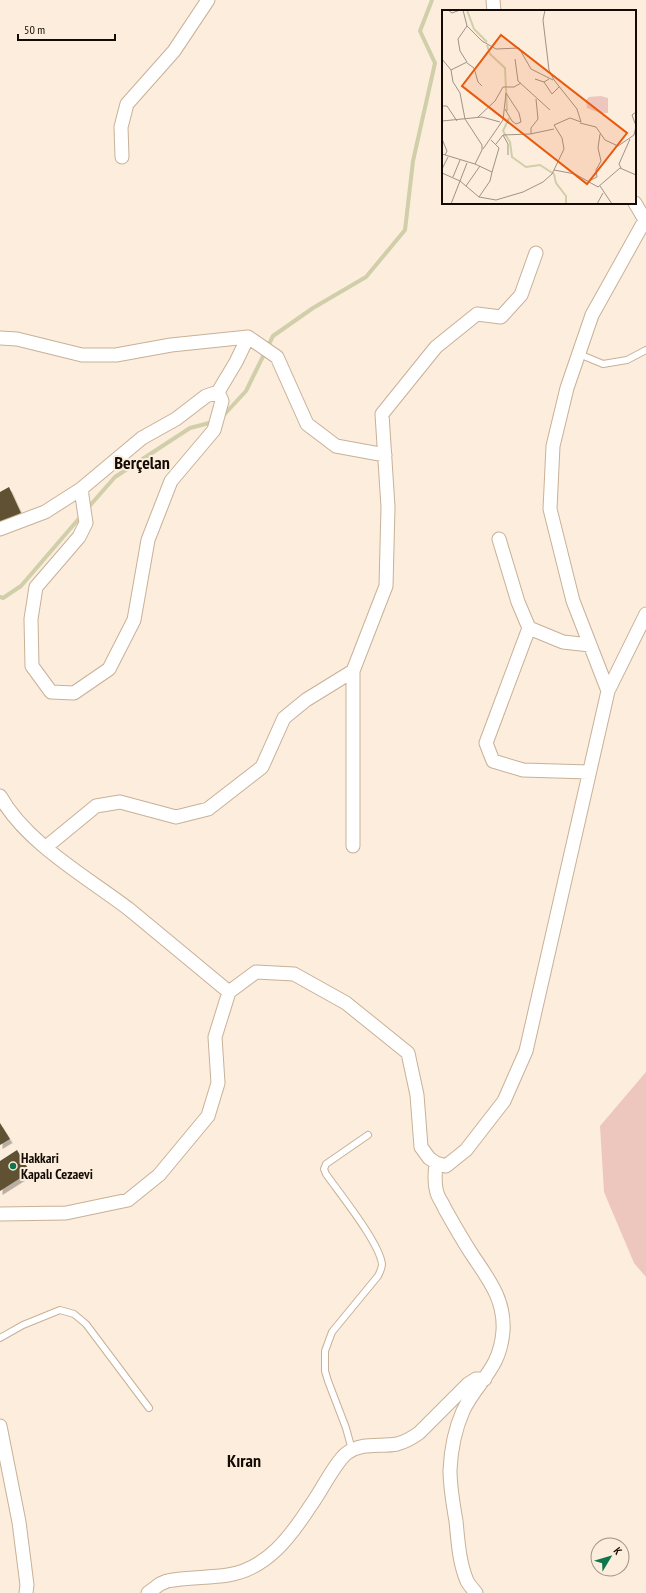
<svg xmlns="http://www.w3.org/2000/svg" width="646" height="1593" font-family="'PT Sans Narrow',sans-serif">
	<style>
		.green { fill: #edc7be }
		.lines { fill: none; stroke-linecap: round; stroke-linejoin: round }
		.stream { stroke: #d0cfaa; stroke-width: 4 }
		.building { fill: #5e5132; filter: url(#shadow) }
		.lane-casing { stroke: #c8b197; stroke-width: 8 }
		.street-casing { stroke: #c8b197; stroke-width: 15 }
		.lane { stroke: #fff; stroke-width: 6 }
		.street { stroke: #fff; stroke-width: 13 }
		.poi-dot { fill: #0e754d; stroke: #fceddd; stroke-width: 1.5 }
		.labels { text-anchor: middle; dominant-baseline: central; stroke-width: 4; stroke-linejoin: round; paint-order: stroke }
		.poi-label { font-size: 14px; font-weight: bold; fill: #140c04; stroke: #fceddd; text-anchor: start }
		.district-label { font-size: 18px; font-weight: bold; fill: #140c04; stroke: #fceddd }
		.inset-river { fill: none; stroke: #d0cfaa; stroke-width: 2 }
		.inset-road { fill: none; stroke: #9f9386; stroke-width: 1 }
		.view { fill: #e8590c; fill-opacity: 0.15; stroke: #e8590c; stroke-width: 2 }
		.inset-edge { fill: none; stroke: #140c04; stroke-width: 2 }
	</style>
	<defs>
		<filter id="shadow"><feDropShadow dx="2.5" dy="4" stdDeviation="0" flood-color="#0004"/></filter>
	</defs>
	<rect width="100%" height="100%" fill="#fceddd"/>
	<path class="green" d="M 646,1072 L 646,1277 L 634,1263 L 604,1192 L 600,1126 Z"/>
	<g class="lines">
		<path class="stream" d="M 222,417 L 246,391 L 273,336 L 313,308 L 366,277 L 405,230 L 413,161 L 435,63 L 420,31 L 432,0
			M 86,510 L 115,477 L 190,428 L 213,422
			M 0,597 L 3,598 L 21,586 L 82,515"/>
	</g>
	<path class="building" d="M 9,487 L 21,513 L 0,523 L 0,492 Z
		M 0,1123 L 10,1139 L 0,1145 Z
		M 17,1150 L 30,1172 L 0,1191 L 0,1161 Z"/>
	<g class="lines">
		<defs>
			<path id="lane" d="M 579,354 L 603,364 L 627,360 L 646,350
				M 0,1338 L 23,1325 L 60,1310 L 74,1314 L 86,1324 L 149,1408
				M 352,1450 L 346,1428 L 328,1381 L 325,1371 L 325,1351 L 332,1332 L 378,1276 C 380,1272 382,1268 382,1264 C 379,1242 340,1194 326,1174 L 324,1169 L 326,1164 L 368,1135"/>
			<path id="street" d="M 493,0 L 494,11
				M 122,157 L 121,127 L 127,104 L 174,51 L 208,0
				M 0,338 L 17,339 L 82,355 L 116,355 L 171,345 L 248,337 L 277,357 L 307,424 L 336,446 L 385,455
				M 218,392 L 236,362 L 248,337
				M 0,529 L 45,512 L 81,489 L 142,438 L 176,419 L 206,396 L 218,392 L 222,401 L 214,430 L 171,481 L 148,540 L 134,620 L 109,669 L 74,693 L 51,692 L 32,666 L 31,619 L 36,587 L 79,537 L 86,523 L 81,489
				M 499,539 L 518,602 L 529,628 L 563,642 L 590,645
				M 529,628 L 486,743 L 493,761 L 523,770 L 589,772
				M 608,691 L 573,601 L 550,509 L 553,446 L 567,388 L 592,315 L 645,220 L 635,203
				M 0,796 C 27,844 87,877 130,910 C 163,937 196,965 229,992
				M 353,846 L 353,671 L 386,586 L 388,507 L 382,414 L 436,347 L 477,314 L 501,317 L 521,295 L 536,253
				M 46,847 L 96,806 L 120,802 L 176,817 L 208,809 L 262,767 L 284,718 L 306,700 L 353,671
				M 436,1163 C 435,1173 434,1183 437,1193 C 439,1199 443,1204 445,1209 C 454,1225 463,1241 473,1256 C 489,1280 505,1300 503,1331 C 500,1370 478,1380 463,1411 C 455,1429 451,1450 450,1470 C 450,1487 453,1504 456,1521 C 458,1541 459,1562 467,1581 C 469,1585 473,1589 476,1593
				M 0,1214 L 66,1213 L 128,1200 L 159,1175 L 208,1116 L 218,1083 L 215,1037 L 229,992 L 256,972 L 294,974 L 346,1003 L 408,1053 L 417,1095 L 421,1147 L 429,1158 L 436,1163 L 446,1166 L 466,1150 L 504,1101 L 526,1051 L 608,691 L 646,614
				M 0,1426 L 19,1522 L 27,1585 L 26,1593
				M 148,1593 L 160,1584 L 167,1581 C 187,1577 208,1578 228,1575 C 267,1569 291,1536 311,1505 C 320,1493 336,1461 347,1453 C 362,1442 380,1447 397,1444 C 405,1442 412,1438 419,1433 L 468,1384 L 476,1379 L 485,1379"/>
		</defs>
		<use href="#lane" class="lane-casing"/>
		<use href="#street" class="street-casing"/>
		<use href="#lane" class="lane"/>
		<use href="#street" class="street"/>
	</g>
	<circle class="poi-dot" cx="13" cy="1166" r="4"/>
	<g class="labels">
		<g class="poi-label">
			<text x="21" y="1158">Hakkari<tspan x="21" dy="16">Kapalı Cezaevi</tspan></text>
		</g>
		<g class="district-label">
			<text x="142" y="462">Berçelan</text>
			<text x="244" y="1460">Kıran</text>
		</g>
	</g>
	<g transform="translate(442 10)">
		<rect width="194" height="194" fill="#fceddd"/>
		<path d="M 159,86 L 166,88 L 166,103 L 158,103 L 145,98 L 144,90 L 147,87 Z" fill="#edc7be"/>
		<path class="inset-river" d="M 25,0 L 32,19 L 45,32M 45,35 L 48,44 L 63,58 L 65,101M 67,108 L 61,121 L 68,132 L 70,147 L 84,157 L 98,155 L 112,164 L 114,173 L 124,186 L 124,194"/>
		<path class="inset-road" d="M 6,0 L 10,3 L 18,0M 21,0 L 25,16 L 16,29 L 18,41 L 25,52 L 9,60 L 11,72 L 18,83 L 23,109 L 40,135 L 40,140 L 33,154 L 50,162 L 48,171 L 37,187M 25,16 L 40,31 L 54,39 L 77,38 L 89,59 L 111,70M 0,49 L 9,60M 73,49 L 76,71 L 108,100M 25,53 L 32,58 L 36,72 L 40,76M 93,69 L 102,72 L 107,69M 102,72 L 110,84 L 117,77M 0,96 L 5,96 L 15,111M 36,107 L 53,91 L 61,77 L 72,77 L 79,73M 0,111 L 40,107 L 58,112M 138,113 L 154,117 L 163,130 L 176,136 L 192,125 L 194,116 L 190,105 L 194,102M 89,124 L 89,118 L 96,109 L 94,89M 61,125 L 66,134 L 66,145M 0,129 L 5,141 L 3,145M 49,130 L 57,138 L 50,162M 54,134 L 61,125 L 88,124 L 112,119M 41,139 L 61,110 L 64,83 L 77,103 L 79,112 L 74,114 L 70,111 L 63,99M 0,144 L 33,154M 179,158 L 177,154 L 188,129M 0,159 L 6,147M 112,160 L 133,164 L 156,177 L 178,158 L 194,165M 0,163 L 18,171 L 37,187M 11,167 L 18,150M 147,171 L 155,167 L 154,160 L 159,151 L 156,138 L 158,124M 24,176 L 38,156M 158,176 L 170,194M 37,187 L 54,190 L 81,182 L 101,172 L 110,164 L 122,139 L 120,128 L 112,115 L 128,108 L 139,112 L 135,99 L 112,70 L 107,60 L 101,10 L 103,0M 9,194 L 25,153M 155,194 L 161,183"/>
		<path class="view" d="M 59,25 L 185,123 L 145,174 L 20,76 Z"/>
		<rect width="194" height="194" class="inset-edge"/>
	</g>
	<g transform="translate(610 1557) rotate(52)"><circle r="19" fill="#fceddd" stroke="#9f9386"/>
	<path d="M0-3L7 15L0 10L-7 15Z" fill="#0e754d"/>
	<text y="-6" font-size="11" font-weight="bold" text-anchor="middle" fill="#140c04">K</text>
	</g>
	<path d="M18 34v6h97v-6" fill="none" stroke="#140c04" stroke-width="2"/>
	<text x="24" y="34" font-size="12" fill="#140c04" stroke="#fceddd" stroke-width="3" paint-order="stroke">50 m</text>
</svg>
